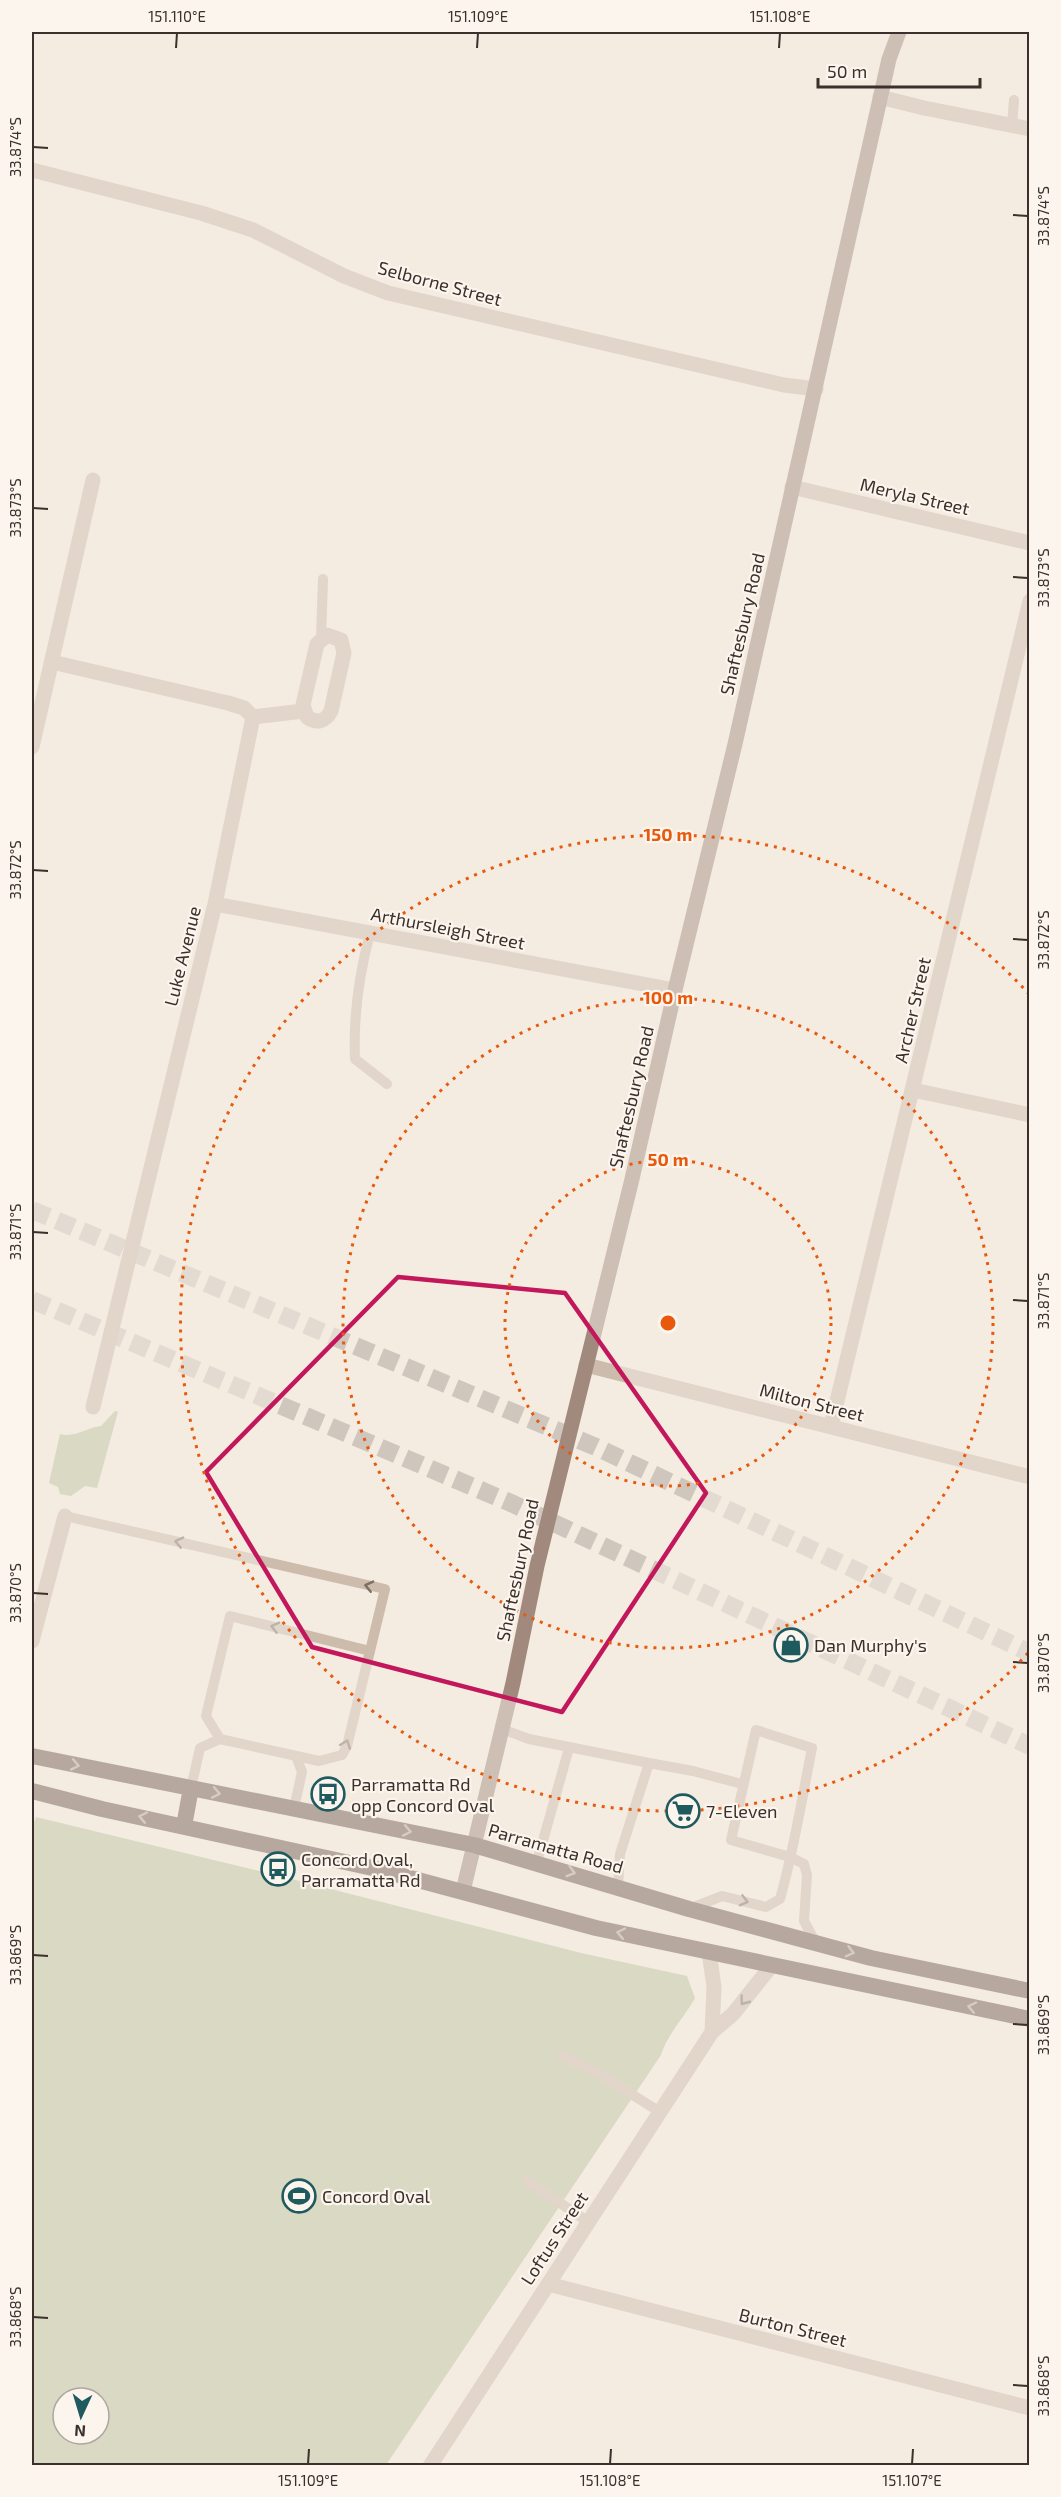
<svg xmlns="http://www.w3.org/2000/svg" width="1061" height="2497" font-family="'Exo 2',sans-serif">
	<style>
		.green { fill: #b8c4a0; fill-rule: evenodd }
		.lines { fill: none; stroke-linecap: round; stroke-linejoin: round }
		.motorway-tunnel { stroke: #cfc6bd; stroke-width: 18; stroke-dasharray: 18 9; stroke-linecap: butt }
		.service { stroke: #cdbbac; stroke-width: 10 }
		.minor { stroke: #cdbbac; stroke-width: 15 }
		.tertiary { stroke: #cdbbac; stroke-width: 15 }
		.secondary { stroke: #a18a7d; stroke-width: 15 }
		.trunk { stroke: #6c584f; stroke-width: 16 }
		.oneway { stroke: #7d6f65 }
		.oneway2 { stroke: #b4a69e }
		.marked { fill: none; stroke: #c2185b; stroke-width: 4.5; stroke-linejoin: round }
		.ticks { fill: none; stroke: #3b302b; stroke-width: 2 }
		.ring { fill: none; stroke: #e8590c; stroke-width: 3; stroke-dasharray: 3 6 }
		.labels { text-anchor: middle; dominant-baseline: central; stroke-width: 4.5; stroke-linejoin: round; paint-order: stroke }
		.street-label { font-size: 18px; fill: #3b302b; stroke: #fbf5ee }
		.poi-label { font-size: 18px; fill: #3b302b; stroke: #fbf5ee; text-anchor: start }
		.centre { fill: #e8590c; stroke: #fbf5ee; stroke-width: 3 }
		.ring-label { font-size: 18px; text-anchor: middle; font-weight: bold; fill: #e8590c; stroke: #fbf5ee; stroke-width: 4.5; stroke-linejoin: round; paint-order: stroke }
		.neatline { fill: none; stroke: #3b302b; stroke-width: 2 }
		.ticks-label { font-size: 15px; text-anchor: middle; fill: #3b302b }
	</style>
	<rect width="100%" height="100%" fill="#f4ebe1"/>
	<path class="green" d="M 115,1411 L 118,1412 L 97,1488 L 85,1486 L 71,1496 L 60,1494 L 58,1487 L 49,1483 L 60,1434 C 75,1438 86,1428 101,1426 Z
		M 36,1817 L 276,1875 L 581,1953 L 687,1976 L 695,1998 C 684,2018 668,2033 661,2055 L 386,2465 L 32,2465 L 32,1828 ZM 63,2398 L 99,2398 L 99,2434 L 63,2434 Z"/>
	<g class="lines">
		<path class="motorway-tunnel" d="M 32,1210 L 596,1447 L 1030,1653
			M 32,1300 L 511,1503 L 1030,1746"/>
		<path class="service" d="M 1012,125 L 1014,100
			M 321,638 L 323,579
			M 370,933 C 359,975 353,1015 355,1059 L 387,1084
			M 65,1516 L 385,1589 L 370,1651
			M 502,1729 L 529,1739 L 649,1763 L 620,1854 L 618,1886
			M 649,1763 L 693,1771 L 742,1784
			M 191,1788 L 200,1748 L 220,1739 L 319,1761 L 342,1755 L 347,1746 L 370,1651 L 230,1616 L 206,1716 L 220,1739
			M 294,1808 L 302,1772 L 296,1756
			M 537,1862 L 569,1748
			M 689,1909 L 722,1896 L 766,1907 L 780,1899 C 794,1850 802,1798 812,1748 L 756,1730 L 731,1840 L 790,1857 L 804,1864 L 807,1875 L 804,1921 L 816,1943
			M 562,2056 L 593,2070 L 660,2112
			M 527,2181 L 587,2221"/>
		<path class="minor" d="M 32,170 L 201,213 L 253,230 L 344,276 L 388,293 L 784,385 L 816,389
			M 792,487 L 1030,543
			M 327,635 L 341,640 L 344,653 L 331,711 C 325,722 317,724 307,717 L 303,705 L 317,644 Z
			M 52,662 L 228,703 L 244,708 L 253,717 L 215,904 L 93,1407
			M 253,717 L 303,711
			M 32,747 L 93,480
			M 215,904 L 675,990
			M 913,1090 L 1030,1115
			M 586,1365 L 1030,1477
			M 831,1426 L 1030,601
			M 32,1641 L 65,1516
			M 709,1952 L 714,1987 L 712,2032
			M 548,2284 L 1030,2408
			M 430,2466 L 712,2032 L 733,2014 L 772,1965"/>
		<path class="tertiary" d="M 880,97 L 924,108 L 1030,129"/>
		<path class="secondary" d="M 463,1891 L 513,1683 L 537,1566 L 632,1179 L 675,990 L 735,744 L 889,59 L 899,32"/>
		<path class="trunk" d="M 32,1756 L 474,1845 L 689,1909 L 871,1958 L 1030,1991
			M 32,1791 L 102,1809 L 377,1869 L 596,1928 L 1030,2019
			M 184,1826 L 191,1788"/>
	</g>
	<defs><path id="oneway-chevron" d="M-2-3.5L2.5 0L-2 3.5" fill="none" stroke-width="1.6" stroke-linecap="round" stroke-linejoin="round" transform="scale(1.5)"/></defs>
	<g class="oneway">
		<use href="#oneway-chevron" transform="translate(179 1542) rotate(-167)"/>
		<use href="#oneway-chevron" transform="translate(369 1586) rotate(-167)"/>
		<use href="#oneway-chevron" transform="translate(275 1627) rotate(-166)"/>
		<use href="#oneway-chevron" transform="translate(346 1744) rotate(-69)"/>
		<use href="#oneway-chevron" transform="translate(744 1901) rotate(14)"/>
		<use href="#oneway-chevron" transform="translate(744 2001) rotate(127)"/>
	</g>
	<g class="oneway2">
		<use href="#oneway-chevron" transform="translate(75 1765) rotate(11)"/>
		<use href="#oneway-chevron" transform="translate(216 1793) rotate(11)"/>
		<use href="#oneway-chevron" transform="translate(143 1817) rotate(-168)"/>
		<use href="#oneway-chevron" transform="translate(407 1831) rotate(11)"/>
		<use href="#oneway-chevron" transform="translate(571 1872) rotate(16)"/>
		<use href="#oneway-chevron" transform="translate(621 1933) rotate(-168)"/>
		<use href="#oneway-chevron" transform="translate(850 1952) rotate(15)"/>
		<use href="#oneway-chevron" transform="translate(972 2007) rotate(-168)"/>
	</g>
	<path d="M0 0H1061V2497H0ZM 398,1277 L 565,1293 L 706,1493 L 562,1712 L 312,1647 L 206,1472 Z" fill="#f4ebe1" fill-opacity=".55" fill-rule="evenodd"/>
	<path class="marked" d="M 398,1277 L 565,1293 L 706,1493 L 562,1712 L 312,1647 L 206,1472 Z"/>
	<path class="ticks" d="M 176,48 L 177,33M 477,48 L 478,33M 779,48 L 780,33M 33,147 L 48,148M 1013,215 L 1028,216M 33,508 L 48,509M 1013,577 L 1028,578M 33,870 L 48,871M 1013,939 L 1028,940M 33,1232 L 48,1233M 1013,1300 L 1028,1301M 33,1593 L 48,1594M 1013,1662 L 1028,1663M 33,1955 L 48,1956M 1013,2024 L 1028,2025M 33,2317 L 48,2318M 1013,2385 L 1028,2386M 308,2464 L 309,2449M 610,2464 L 611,2449M 912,2464 L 913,2449"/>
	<g class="ring">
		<circle cx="668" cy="1323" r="163"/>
		<circle cx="668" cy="1323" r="325"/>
		<path d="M1028 1653A488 488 0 1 1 1028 993"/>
	</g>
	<defs>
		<symbol id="shop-ring" viewBox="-11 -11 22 22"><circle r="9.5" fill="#fbf5ee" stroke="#1f5a5e" stroke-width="1.5"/><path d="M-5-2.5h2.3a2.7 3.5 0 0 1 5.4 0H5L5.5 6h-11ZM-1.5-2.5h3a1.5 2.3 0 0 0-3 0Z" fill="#1f5a5e"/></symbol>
		<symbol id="bus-ring" viewBox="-11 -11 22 22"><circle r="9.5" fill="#fbf5ee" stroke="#1f5a5e" stroke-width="1.5"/><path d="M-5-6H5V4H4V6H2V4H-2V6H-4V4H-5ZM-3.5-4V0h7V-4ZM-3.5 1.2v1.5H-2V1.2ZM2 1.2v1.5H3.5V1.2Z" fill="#1f5a5e"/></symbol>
		<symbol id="supermarket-ring" viewBox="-11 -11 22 22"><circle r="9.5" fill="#fbf5ee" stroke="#1f5a5e" stroke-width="1.5"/><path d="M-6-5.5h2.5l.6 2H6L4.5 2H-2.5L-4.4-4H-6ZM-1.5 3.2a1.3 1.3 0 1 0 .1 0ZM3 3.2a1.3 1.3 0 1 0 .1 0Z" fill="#1f5a5e"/></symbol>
		<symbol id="stadium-ring" viewBox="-11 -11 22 22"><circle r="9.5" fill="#fbf5ee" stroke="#1f5a5e" stroke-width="1.5"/><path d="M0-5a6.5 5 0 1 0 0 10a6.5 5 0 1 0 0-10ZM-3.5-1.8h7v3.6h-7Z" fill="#1f5a5e"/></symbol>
	</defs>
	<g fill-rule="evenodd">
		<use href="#shop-ring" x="772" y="1626" width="38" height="38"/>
		<use href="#bus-ring" x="309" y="1775" width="38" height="38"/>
		<use href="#supermarket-ring" x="664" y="1792" width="38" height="38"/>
		<use href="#bus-ring" x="259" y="1850" width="38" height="38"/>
		<use href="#stadium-ring" x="280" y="2177" width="38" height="38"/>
	</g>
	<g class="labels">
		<g class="street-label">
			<text transform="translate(440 283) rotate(15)">Selborne Street</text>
			<text transform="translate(915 496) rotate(13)">Meryla Street</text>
			<text transform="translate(742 624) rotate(-77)">Shaftesbury Road</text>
			<text transform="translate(448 928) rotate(11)">Arthursleigh Street</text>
			<text transform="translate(182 956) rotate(-76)">Luke Avenue</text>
			<text transform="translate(912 1010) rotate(-77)">Archer Street</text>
			<text transform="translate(631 1097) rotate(-77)">Shaftesbury Road</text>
			<text transform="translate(812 1402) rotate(14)">Milton Street</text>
			<text transform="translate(517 1570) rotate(-78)">Shaftesbury Road</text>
			<text transform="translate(556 1848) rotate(16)">Parramatta Road</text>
			<text transform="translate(554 2238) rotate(-57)">Loftus Street</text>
			<text transform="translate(793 2327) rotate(14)">Burton Street</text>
		</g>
		<g class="poi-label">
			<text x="814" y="1645">Dan Murphy's</text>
			<text x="351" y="1784">Parramatta Rd<tspan x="351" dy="21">opp Concord Oval</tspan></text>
			<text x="706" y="1811">7-Eleven</text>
			<text x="301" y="1859">Concord Oval,<tspan x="301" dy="21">Parramatta Rd</tspan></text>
			<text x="322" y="2196">Concord Oval</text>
		</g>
	</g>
	<circle cx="668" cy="1323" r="9" class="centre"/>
	<g class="ring-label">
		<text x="668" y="841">150 m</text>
		<text x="668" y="1004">100 m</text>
		<text x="668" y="1166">50 m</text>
	</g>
	<rect width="1061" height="2497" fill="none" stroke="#fbf5ee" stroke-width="66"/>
	<g transform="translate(81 2416) rotate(184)"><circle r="28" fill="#fbf5ee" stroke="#aea6a0" stroke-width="1.5"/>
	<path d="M0-4.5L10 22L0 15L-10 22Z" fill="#1f5a5e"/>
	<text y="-9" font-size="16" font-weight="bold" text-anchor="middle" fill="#3b302b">N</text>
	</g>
	<path d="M818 78v9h162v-9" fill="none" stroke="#3b302b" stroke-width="3"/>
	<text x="827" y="78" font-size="18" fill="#3b302b" stroke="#fbf5ee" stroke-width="4.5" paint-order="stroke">50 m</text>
	<rect x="33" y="33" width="995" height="2431" class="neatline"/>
	<g class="ticks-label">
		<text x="177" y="22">151.110°E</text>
		<text x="478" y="22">151.109°E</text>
		<text x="780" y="22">151.108°E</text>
		<text transform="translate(16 147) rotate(-90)" y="5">33.874°S</text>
		<text transform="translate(1044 216) rotate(-90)" y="5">33.874°S</text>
		<text transform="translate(16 508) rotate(-90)" y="5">33.873°S</text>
		<text transform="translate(1044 578) rotate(-90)" y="5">33.873°S</text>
		<text transform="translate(16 870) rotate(-90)" y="5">33.872°S</text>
		<text transform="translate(1044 940) rotate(-90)" y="5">33.872°S</text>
		<text transform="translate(16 1232) rotate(-90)" y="5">33.871°S</text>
		<text transform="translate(1044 1301) rotate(-90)" y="5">33.871°S</text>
		<text transform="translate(16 1593) rotate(-90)" y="5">33.870°S</text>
		<text transform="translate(1044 1663) rotate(-90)" y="5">33.870°S</text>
		<text transform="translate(16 1955) rotate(-90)" y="5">33.869°S</text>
		<text transform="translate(1044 2025) rotate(-90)" y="5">33.869°S</text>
		<text transform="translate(16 2317) rotate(-90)" y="5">33.868°S</text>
		<text transform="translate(1044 2386) rotate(-90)" y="5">33.868°S</text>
		<text x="308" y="2486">151.109°E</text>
		<text x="610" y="2486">151.108°E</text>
		<text x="912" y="2486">151.107°E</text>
	</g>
</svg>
